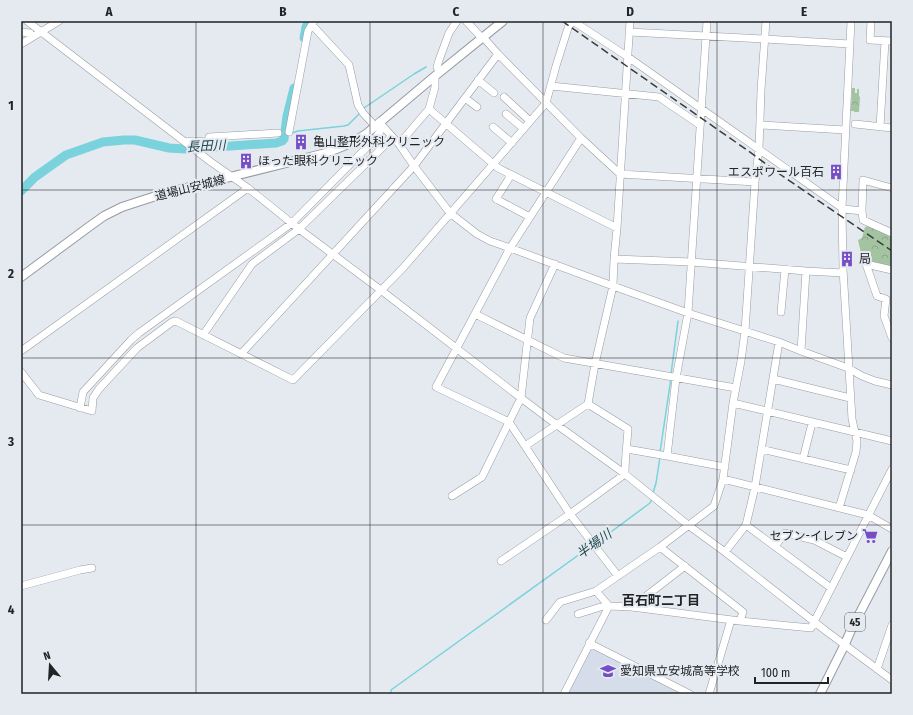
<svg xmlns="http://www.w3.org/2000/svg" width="913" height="715" font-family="'Fira Sans Condensed','Noto Sans JP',sans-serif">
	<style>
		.built { fill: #d5ddea }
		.park { fill: url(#park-crowns) }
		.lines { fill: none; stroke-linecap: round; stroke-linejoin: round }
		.stream { stroke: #7ad2dc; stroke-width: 1.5 }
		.river { stroke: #7ad2dc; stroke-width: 9 }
		.minor-casing { stroke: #989ca2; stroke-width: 8 }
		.major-casing { stroke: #989ca2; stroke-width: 10 }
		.minor { stroke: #fff; stroke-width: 7 }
		.major { stroke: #fff; stroke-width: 8 }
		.rail { stroke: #3a3d3f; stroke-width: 1.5; stroke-dasharray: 8 4; stroke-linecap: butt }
		.grid { fill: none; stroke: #212325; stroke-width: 1; stroke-opacity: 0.55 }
		.labels { text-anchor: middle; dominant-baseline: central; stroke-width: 4; stroke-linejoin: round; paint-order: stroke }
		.shield { fill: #e5eaf1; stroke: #5c5f62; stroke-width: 1 }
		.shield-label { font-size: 11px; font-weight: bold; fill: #212325 }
		.poi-label { font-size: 12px; fill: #212325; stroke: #e5eaf1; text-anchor: start }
		.street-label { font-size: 12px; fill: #212325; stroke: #e5eaf1 }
		.water-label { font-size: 13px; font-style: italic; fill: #214a4f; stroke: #e5eaf1 }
		.neighbourhood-label { font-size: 13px; font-weight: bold; fill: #212325; stroke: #e5eaf1 }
		.neatline { fill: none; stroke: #212325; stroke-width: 1.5 }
		.grid-label { font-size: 13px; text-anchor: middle; font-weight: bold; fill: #212325 }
	</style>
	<defs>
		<pattern id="park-crowns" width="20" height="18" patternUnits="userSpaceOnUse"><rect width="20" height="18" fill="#a3c3a1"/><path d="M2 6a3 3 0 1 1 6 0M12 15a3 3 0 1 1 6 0" fill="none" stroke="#8ca78a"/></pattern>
	</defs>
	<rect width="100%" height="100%" fill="#e5eaf1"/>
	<path class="built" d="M 590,647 L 686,694 L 565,694 Z"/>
	<path class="park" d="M 852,88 L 855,88 L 855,93 L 857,93 L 857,89 L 859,89 L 859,96 L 860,97 L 859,112 L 854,112 L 854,111 L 849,111 L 849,108 L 851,108 Z
		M 869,226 L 892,236 L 892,269 L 863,262 L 858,240 L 862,238 L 865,227 Z"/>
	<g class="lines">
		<path class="stream" d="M 364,108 L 414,74 L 426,67
			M 292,133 L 298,131 L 344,126 L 348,125 L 360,113
			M 284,139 L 289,135
			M 671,374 L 678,321
			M 660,452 L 671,378
			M 653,493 L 656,483 L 660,457
			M 596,543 L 650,503 L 652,499
			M 391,694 L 391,690 L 591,546"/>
		<path class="river" d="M 304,38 L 306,27 L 309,21
			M 21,191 L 35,177 L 66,155 L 103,142 L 124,140 L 135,140 L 169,148 L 185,149 L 202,148 L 276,143 L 282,141 L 284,139 L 287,116 L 294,88"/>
		<defs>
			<path id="minor" d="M 27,21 L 211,162 L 248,188 L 299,229 L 382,291 L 521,398 L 557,425 L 625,474 L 688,525 L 725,552 L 826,631 L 892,680
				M 466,21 L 482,38
				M 573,21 L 628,57 L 842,208 L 844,209 L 862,211 L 863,220 L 892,233
				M 871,21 L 870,40 L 892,41
				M 312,25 L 349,65 L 358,105 L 363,113 L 375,126
				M 21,32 L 30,33
				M 629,32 L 765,39 L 850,44
				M 483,37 L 498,54 L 581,138 L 620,174 L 755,182
				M 21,44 L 59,21
				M 439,72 L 437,67 L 439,60 L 449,33 L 457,21
				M 478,80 L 494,93
				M 551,86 L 659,97 L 700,125
				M 504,97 L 530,121
				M 465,98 L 477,107
				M 429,109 L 435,87 L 435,76
				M 506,114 L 524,129
				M 379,122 L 399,144 L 414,166 L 450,213 L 477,234 L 490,241 L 510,248 L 613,286 L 688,313 L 779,342 L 801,351 L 848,368 L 862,376 L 875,381 L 892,385
				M 855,124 L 892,128
				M 760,125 L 845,130
				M 493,127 L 512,143
				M 880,127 L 885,41
				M 289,132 L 308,31 L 314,21
				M 581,138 L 510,248 L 436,387 L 509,422 L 570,514 L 618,576
				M 185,142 L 193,141 L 208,142 L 209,137 L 278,133
				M 399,144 L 429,109 L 498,168 L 617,228
				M 511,175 L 496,199 L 498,200 L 530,217
				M 862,211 L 863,180 L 892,188
				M 614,259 L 692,262 L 806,271 L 843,273
				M 892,270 L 866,264 L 877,296 L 886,299 L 884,316 L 892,338
				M 781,312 L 785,269
				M 475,314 L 564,358 L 736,388
				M 203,335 L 252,264 L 299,229 L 384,146 L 391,136
				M 21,351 L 248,188
				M 801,351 L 806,271
				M 241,354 L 414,166 L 498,54
				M 21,372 L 39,395 L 92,411 L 93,398 L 99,389 L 137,348 L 172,322 L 176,321 L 293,380 L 403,268 L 546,103 L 556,66 L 568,28 L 572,21
				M 773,379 L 850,398
				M 733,403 L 892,441
				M 80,408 L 83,392 L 131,340 L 139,333 L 292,223 L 374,140 L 383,127
				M 525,446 L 588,404 L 595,364 L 613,286 L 614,259 L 617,228 L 630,21
				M 627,449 L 667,456 L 725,467
				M 761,449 L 851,470
				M 667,456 L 676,378 L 688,313 L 707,21
				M 803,459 L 812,423
				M 723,479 L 868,515 L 892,529
				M 452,496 L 482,477 L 509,422 L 521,398 L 530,318 L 555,264
				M 839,508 L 856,452 L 857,441 L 852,419 L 843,269 L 842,208 L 851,21
				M 746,525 L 831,588
				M 775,546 L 785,533 L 814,540 L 847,557
				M 660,547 L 743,612 L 740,621
				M 725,552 L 746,525 L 755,487 L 779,342
				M 501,561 L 570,514 L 625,474 C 625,459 627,444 628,429 L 588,404
				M 21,586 L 80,570 L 92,568
				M 596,591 L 609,606 L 632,607 L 740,621 L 811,628 L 892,469
				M 632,607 L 685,566
				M 578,614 L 607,605
				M 546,620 L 560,602 L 596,591 L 660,547 L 714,506 L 723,479 L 733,403 L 741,361 L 745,331 L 755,182 L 759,149 L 761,90 L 766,21
				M 589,643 L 690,694
				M 877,669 L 892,625
				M 564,694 L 609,606
				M 709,694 L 731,620"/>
			<path id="major" d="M 21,277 L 90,226 L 104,216 L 122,207 L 162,194 L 322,154 C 338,149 352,144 366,134 L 435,76 L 503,21
				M 820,694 L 845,644 L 851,630 L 892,551"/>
		</defs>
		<use href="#minor" class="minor-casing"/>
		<use href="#major" class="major-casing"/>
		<use href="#minor" class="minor"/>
		<use href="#major" class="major"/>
		<path class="rail" d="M 562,21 L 747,150 L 781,175 L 892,251"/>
	</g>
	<path class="grid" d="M 196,21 L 196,694M 370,21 L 370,694M 543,21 L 543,694M 717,21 L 717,694M 21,190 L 892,190M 21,358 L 892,358M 21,525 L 892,525"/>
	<defs>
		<symbol id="building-bare" viewBox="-9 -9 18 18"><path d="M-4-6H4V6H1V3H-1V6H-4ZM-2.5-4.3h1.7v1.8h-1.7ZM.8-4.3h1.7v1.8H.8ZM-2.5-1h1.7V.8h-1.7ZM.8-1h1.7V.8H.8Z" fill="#754dc6" stroke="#e5eaf1" stroke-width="2.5" paint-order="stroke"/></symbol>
		<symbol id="supermarket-bare" viewBox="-9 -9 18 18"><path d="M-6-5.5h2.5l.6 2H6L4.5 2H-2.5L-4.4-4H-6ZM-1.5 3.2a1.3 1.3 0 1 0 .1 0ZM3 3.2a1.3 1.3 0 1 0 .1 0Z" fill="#754dc6" stroke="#e5eaf1" stroke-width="2.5" paint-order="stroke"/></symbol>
		<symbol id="school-bare" viewBox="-9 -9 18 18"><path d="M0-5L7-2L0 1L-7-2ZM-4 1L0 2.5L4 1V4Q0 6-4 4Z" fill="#754dc6" stroke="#e5eaf1" stroke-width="2.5" paint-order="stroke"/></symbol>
	</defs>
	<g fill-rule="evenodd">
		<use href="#building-bare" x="290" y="131" width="22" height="22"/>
		<use href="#building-bare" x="235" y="150" width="22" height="22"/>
		<use href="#building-bare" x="825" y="161" width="22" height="22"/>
		<use href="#building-bare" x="836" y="248" width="22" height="22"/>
		<use href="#supermarket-bare" x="859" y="525" width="22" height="22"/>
		<use href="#school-bare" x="597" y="660" width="22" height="22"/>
	</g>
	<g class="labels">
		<rect class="shield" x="845" y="613" width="20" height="18" rx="3"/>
		<g class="shield-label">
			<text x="855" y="622">45</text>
		</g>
		<g class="poi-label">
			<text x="313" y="142">亀山整形外科クリニック</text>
			<text x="258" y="161">ほった眼科クリニック</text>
			<text x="824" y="172" text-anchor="end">エスポワール百石</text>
			<text x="859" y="259">局</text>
			<text x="858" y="536" text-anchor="end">セブン-イレブン</text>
			<text x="620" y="671">愛知県立安城高等学校</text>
		</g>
		<g class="street-label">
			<text transform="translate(190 188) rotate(-14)">道場山安城線</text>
		</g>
		<g class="water-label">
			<text transform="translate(206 146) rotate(-3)">長田川</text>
			<text transform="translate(594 544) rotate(-36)">半場川</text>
		</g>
		<g class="neighbourhood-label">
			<text x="661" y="600">百石町二丁目</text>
		</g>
	</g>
	<rect width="913" height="715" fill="none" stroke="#e5eaf1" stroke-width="44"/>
	<g transform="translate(50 665) rotate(342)" stroke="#e5eaf1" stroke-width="3" paint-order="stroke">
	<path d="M0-3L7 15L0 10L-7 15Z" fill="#212325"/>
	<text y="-6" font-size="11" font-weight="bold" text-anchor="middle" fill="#212325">N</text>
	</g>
	<path d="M755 677v6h73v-6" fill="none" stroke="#212325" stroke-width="2"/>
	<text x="761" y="677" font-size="12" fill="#212325" stroke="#e5eaf1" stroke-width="3" paint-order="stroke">100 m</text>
	<rect x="22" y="22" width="869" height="671" class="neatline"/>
	<g class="grid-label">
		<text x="109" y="16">A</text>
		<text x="283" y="16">B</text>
		<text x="456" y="16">C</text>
		<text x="630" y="16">D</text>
		<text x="804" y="16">E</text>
		<text x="11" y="110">1</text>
		<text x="11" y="278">2</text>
		<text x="11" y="446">3</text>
		<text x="11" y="614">4</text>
	</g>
</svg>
